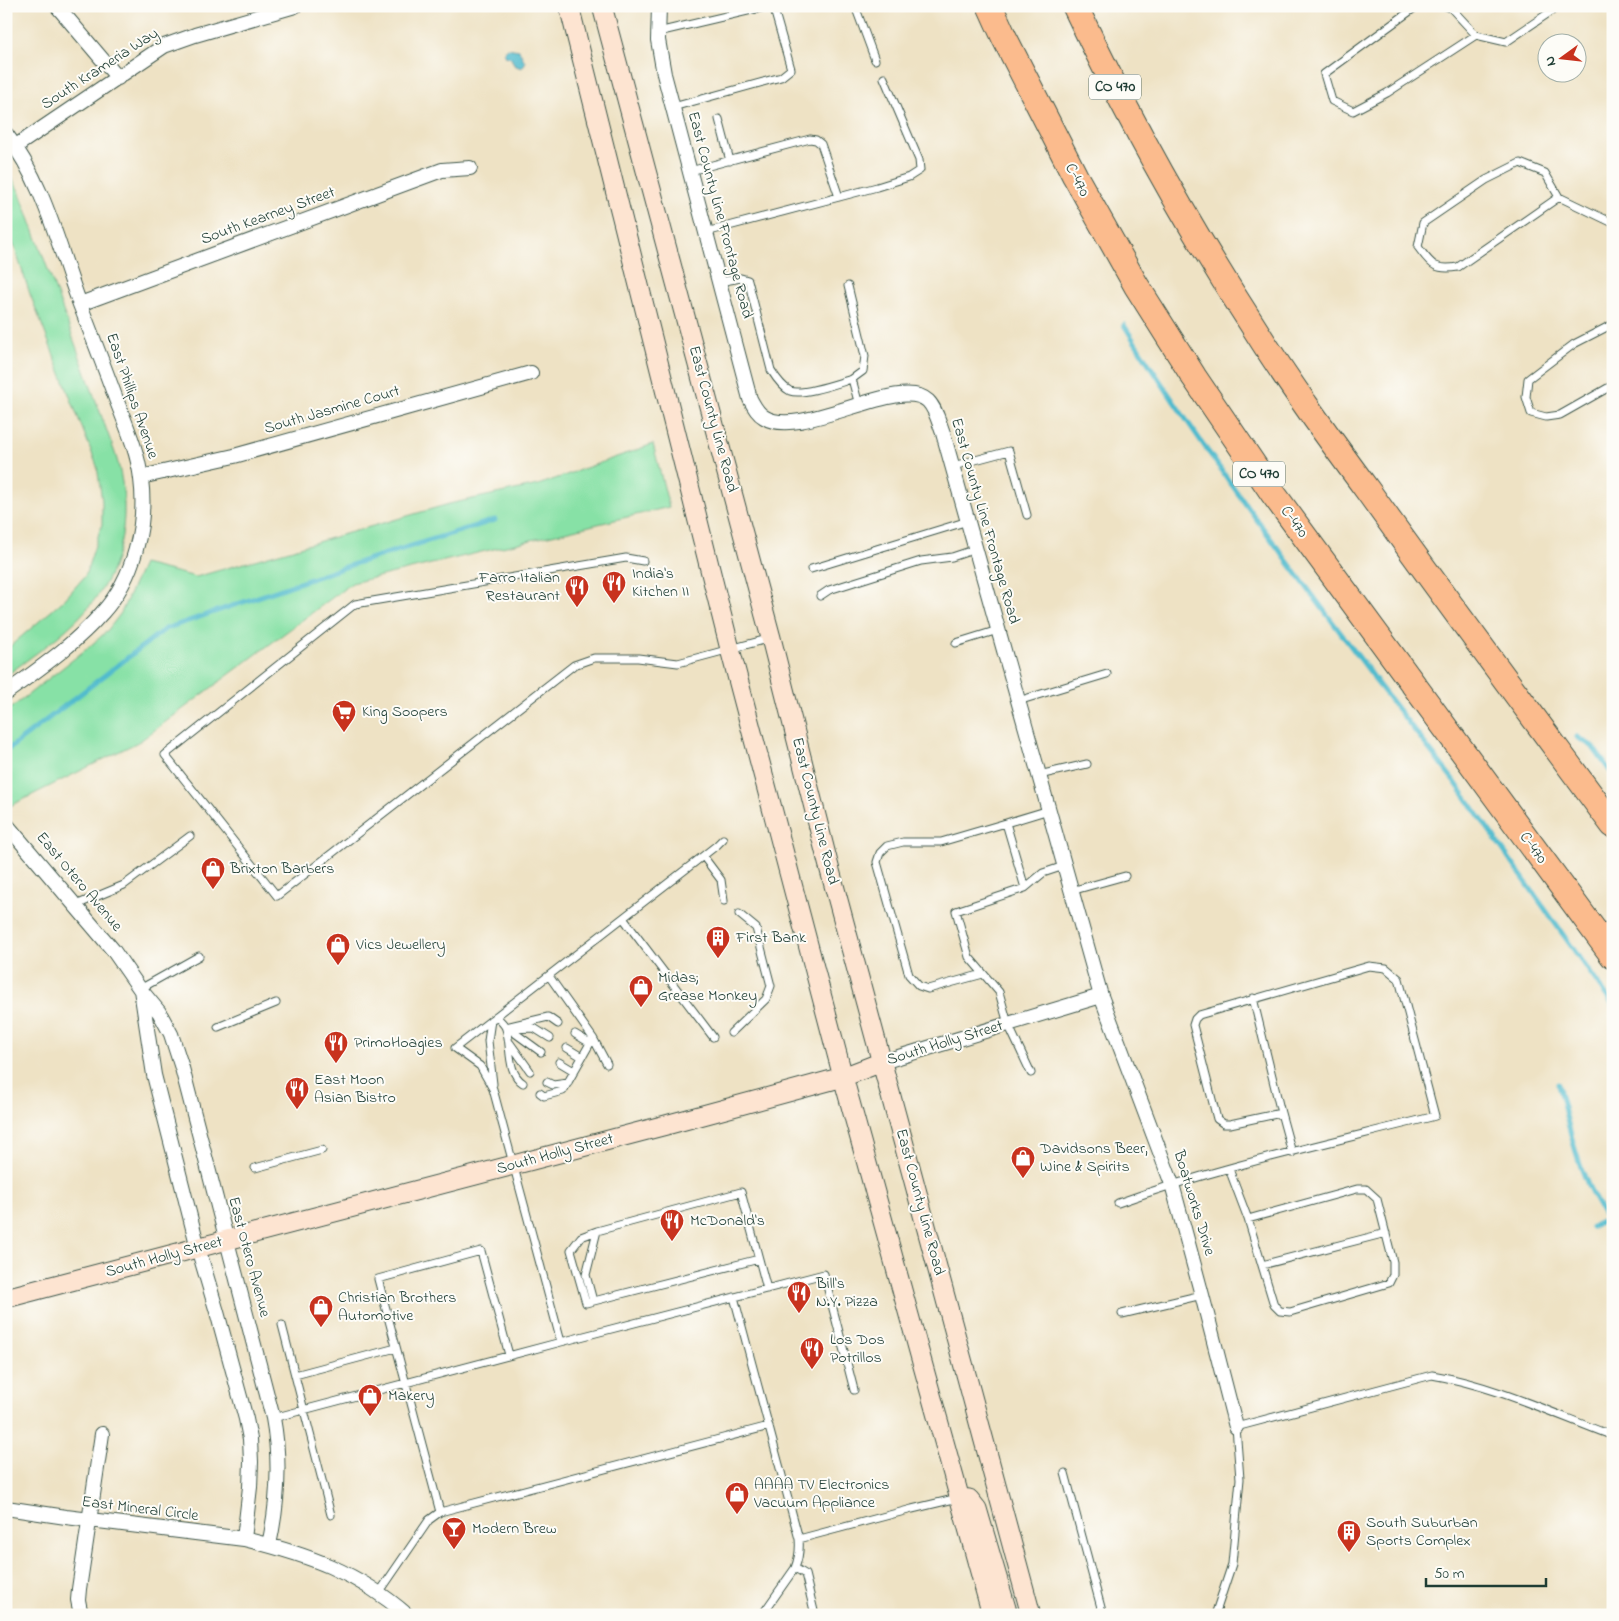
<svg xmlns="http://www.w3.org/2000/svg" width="1619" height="1621" font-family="'Indie Flower',sans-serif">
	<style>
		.green { fill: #87e1a6; stroke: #538f6d }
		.water { fill: #51bbcd; stroke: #387c80 }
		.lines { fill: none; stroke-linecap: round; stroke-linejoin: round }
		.stream { stroke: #51bbcd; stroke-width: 5 }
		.lane-casing { stroke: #3e564a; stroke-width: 9 }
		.street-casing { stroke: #3e564a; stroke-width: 16 }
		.secondary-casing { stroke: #3e564a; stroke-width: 21 }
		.highway-casing { stroke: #3e564a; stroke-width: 27 }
		.lane { stroke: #fff; stroke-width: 7 }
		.street { stroke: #fff; stroke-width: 14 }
		.secondary { stroke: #fde4d1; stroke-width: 19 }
		.highway { stroke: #fbbb8d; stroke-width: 25 }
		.labels { text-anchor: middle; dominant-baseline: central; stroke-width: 4; stroke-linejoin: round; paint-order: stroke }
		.shield { fill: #fdfcf7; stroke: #62766e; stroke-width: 1 }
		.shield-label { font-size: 15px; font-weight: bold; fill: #1f3d34 }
		.street-label { font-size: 16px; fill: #1f3d34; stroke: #fdfcf7 }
		.poi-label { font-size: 16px; fill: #1f3d34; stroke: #fdfcf7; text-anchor: start }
	</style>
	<rect width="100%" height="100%" fill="#fdfcf7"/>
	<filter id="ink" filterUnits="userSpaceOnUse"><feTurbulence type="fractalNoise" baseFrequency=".02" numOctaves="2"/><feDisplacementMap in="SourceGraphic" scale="10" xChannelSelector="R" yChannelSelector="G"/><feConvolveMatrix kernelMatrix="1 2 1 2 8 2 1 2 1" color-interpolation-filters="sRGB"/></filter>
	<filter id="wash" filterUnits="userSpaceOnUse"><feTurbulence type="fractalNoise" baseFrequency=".0096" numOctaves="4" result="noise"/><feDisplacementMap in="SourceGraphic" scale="20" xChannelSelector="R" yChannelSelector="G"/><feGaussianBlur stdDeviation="1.12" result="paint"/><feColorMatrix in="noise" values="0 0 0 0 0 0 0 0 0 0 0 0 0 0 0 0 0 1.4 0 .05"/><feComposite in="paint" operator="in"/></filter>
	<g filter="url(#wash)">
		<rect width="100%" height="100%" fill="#eee2c4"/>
		<path class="green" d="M 6,167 L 20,193 L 115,453 C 133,508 125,567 86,610 C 63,636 33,655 6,676 L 6,651 L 8,648 L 64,600 L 85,576 L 102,524 L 102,501 L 97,466 L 30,294 L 6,222 Z
			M 653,444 L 669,507 L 352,583 L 140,741 L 6,808 L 6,712 L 89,647 L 107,631 L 121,613 L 143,564 L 196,577 L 449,504 L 538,485 Z"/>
		<path class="water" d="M 507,48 L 519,50 L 525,62 L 524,66 L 521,68 L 514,65 L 511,58 L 505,56 L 504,52 Z"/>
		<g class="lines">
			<path class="stream" d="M 1124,325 C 1201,448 1289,564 1376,680
				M 1374,679 L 1455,782 L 1613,1005
				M 1577,737 L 1592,746 L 1613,775
				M 6,751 L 165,629 L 360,562 L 495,520
				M 1558,1084 C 1571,1134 1580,1185 1613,1228
				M 1592,1227 L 1600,1222 L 1608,1221"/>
		</g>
	</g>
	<g filter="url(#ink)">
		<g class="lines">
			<defs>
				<path id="lane" d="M 855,6 L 875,60
					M 1417,6 L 1324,74 L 1332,101 L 1353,111 L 1387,93 L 1476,35
					M 1446,6 L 1451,8 L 1476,35 L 1506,42 L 1559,6
					M 658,32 L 769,6
					M 673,107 L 781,77 L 791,69 L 773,6
					M 719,119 L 730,161
					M 690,171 L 810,139 L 816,140 L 821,144 L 839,197
					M 1559,197 L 1458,267 C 1434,271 1431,264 1418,247 L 1423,223 L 1486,180 L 1520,163 L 1545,173 L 1559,197 L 1613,223
					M 706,232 L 877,187 L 909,177 L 920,170 L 919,160 L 884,78
					M 719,282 L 741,278 L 748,280 L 771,370 C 776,378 782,387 790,391 C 803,396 838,383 852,379 L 859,405
					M 848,286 L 865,356 L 863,371 L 852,379
					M 1613,324 L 1574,344 L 1528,379 L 1526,397 L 1531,413 L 1546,417 L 1560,415 L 1613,385
					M 953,466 L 1009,451 L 1027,515
					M 643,561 L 626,558 L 355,604 L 165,755 L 277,896 L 574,665 L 594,658 L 638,658 L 678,663 L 771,638
					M 811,569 L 968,521
					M 820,596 L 829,590 L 921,561 L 952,557 L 976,549
					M 956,643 L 998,630
					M 1018,701 L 1107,674
					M 1039,775 L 1087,764
					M 703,856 L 721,880 L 724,901
					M 1025,888 L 1006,823 L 1049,810
					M 1071,891 L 1125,876
					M 76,905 L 124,885 L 190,836
					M 623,918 L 713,1037
					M 983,974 L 928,989 L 919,986 L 909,975 L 877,862 L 880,853 L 887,846 L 903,842 L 941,842 L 1006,823
					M 549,976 L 593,1038 L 607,1064
					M 140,989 L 199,956
					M 1253,998 L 1281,1113
					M 496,1016 C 499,1020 505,1024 506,1029 C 512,1046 506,1072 523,1083
					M 491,1020 L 488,1041 L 493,1084
					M 218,1027 L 276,1003
					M 506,1027 L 548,1017 L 558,1024
					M 508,1028 L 541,1052
					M 512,1029 L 534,1028 L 550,1038
					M 731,1033 L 766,999 L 771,986 L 756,928 L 739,914
					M 575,1034 L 590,1043
					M 510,1043 L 530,1071
					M 567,1048 L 582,1057
					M 559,1062 L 574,1071
					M 1031,1073 L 1008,1024 L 999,992 L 969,957 L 956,911 L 1025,888 L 1043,873 L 1064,866
					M 547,1082 L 553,1085 L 568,1083
					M 540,1093 L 544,1096 L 563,1091 L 593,1038
					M 255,1168 L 322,1150
					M 1229,1169 L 1248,1219 L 1274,1305 L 1280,1311 L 1290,1312 L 1389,1283 L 1393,1275 L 1393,1262 L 1377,1199 L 1366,1189 L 1357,1189 L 1248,1219
					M 1118,1203 C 1221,1166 1329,1143 1435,1116 L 1399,979 L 1386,968 L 1369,966 L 1199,1015 L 1195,1019 L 1193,1025 L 1217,1119 L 1224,1124 L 1230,1124 L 1281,1113 L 1292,1153
					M 759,1259 L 586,1303 L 571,1250 L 581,1237 L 597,1231 L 741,1192 L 767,1289
					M 1262,1265 L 1386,1233
					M 734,1297 L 799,1539 C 800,1550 799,1558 795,1568 L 762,1615
					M 593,1301 L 586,1275 L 597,1231
					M 1122,1314 L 1202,1295
					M 282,1325 L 331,1515
					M 561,1342 L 493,1089 L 480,1066 L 455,1048 L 703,856 L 717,845 L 723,839
					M 295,1375 L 396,1348
					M 273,1418 L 561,1342 L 824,1274 L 854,1390
					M 1065,1473 L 1103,1615
					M 440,1512 L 769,1426
					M 799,1539 L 912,1509 L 958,1498
					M 795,1568 L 805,1574 L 815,1615
					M 379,1593 L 429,1520 L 440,1512 L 378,1279 L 481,1251 L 509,1355
					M 1215,1615 L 1232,1564 L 1240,1479 L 1236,1427 L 1432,1375 C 1493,1385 1554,1414 1613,1436"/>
				<path id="street" d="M 57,6 L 118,78
					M 659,6 L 658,40 L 664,74 L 750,399 C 754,406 757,413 764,417 C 800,441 900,374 928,401 C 936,409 939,423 943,433 L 1101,996 L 1172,1184 L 1202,1295 L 1236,1427
					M 6,134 C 45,184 59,249 81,307 C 93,338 105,369 116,399 C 126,425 138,452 141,479 C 147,525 134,578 102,613 C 75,644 40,668 6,693
					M 16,146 L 164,46 L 195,35 L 295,6
					M 80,304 L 442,170 L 470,168
					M 141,477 L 234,456 L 531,373
					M 6,824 L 113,950 L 140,989 L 159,1012 L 171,1034 L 182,1068 L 273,1418 C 281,1461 278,1503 269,1545
					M 141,990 L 154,1075 L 198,1248 L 217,1312 L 246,1419 L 250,1439 L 251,1462 L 250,1487 L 244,1539
					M 882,1062 L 1101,996
					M 6,1508 L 66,1517 L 244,1539 C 306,1554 358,1572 407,1615
					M 81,1615 L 78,1600 L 79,1589 L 102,1434"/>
				<path id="secondary" d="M 569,6 L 730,649 L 843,1077 L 992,1615
					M 602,6 L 771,638 L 828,863 L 1031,1615
					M 6,1298 L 666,1125 L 843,1077 L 882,1062
					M 960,1498 L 969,1499 L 977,1509 L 1008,1615"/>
				<path id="highway" d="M 990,6 L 1004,37 L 1075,176 L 1136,285 L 1194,377 L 1272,492 L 1613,956
					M 1075,6 C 1128,118 1188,226 1255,329 C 1290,385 1329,438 1368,491 C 1448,603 1531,714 1613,825"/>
			</defs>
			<use href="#lane" class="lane-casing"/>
			<use href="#street" class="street-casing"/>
			<use href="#secondary" class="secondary-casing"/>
			<use href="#highway" class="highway-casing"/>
			<use href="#lane" class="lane"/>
			<use href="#street" class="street"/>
			<use href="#secondary" class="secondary"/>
			<use href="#highway" class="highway"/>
		</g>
	</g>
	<defs>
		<symbol id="restaurant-pin" viewBox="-11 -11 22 30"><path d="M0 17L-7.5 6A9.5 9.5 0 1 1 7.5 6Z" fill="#c8321e" stroke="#fdfcf7"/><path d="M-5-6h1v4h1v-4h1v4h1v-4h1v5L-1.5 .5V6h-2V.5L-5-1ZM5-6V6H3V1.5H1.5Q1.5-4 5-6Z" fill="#fff"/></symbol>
		<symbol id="supermarket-pin" viewBox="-11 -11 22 30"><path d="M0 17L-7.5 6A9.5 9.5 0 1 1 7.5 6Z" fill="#c8321e" stroke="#fdfcf7"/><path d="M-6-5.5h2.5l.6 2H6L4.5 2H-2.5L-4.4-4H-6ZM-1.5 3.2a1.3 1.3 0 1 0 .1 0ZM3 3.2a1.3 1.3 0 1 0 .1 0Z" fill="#fff"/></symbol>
		<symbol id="shop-pin" viewBox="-11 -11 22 30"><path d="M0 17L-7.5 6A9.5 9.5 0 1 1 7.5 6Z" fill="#c8321e" stroke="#fdfcf7"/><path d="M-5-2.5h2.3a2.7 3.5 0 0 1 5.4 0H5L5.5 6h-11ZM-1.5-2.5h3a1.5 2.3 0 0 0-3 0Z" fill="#fff"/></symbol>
		<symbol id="building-pin" viewBox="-11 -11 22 30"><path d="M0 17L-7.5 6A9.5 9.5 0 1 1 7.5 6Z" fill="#c8321e" stroke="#fdfcf7"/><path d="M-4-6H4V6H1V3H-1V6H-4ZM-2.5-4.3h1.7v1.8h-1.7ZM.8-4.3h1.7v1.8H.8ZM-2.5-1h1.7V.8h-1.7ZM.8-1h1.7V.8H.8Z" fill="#fff"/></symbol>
		<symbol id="bar-pin" viewBox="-11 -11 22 30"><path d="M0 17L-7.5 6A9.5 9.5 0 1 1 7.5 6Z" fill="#c8321e" stroke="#fdfcf7"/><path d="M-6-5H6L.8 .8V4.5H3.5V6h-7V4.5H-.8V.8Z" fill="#fff"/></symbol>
	</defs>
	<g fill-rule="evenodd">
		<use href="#restaurant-pin" x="600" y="569" width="28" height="38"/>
		<use href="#restaurant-pin" x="563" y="573" width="28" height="38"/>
		<use href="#supermarket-pin" x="330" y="698" width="28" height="38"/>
		<use href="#shop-pin" x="199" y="855" width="28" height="38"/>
		<use href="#building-pin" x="704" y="924" width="28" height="38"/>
		<use href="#shop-pin" x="324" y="931" width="28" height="38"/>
		<use href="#shop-pin" x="627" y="973" width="28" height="38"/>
		<use href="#restaurant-pin" x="322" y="1029" width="28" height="38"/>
		<use href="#restaurant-pin" x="283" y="1075" width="28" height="38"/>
		<use href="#shop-pin" x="1009" y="1144" width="28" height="38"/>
		<use href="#restaurant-pin" x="658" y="1207" width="28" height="38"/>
		<use href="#restaurant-pin" x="785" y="1279" width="28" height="38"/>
		<use href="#shop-pin" x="307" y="1293" width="28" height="38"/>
		<use href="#restaurant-pin" x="798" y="1335" width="28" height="38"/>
		<use href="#shop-pin" x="356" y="1382" width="28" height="38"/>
		<use href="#shop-pin" x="723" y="1480" width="28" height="38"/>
		<use href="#bar-pin" x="440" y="1515" width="28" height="38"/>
		<use href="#building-pin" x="1335" y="1518" width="28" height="38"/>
	</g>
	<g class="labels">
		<g class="shield">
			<rect x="1089" y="74.5" width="52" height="25" rx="4"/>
			<rect x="1233" y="461.5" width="52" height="25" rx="4"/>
		</g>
		<g class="shield-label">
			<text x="1115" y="87">CO 470</text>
			<text x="1259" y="474">CO 470</text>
		</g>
		<g class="street-label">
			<text transform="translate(100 69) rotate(-33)">South Krameria Way</text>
			<text transform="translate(1077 180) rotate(62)">C-470</text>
			<text transform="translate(720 215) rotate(75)">East County Line Frontage Road</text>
			<text transform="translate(268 216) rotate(-20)">South Kearney Street</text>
			<text transform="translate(132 396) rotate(71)">East Phillips Avenue</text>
			<text transform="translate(332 410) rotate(-16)">South Jasmine Court</text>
			<text transform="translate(713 419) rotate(75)">East County Line Road</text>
			<text transform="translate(985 521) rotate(74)">East County Line Frontage Road</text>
			<text transform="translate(1294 522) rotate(54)">C-470</text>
			<text transform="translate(815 811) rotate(76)">East County Line Road</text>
			<text transform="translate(1533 848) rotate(54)">C-470</text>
			<text transform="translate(79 882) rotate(50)">East Otero Avenue</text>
			<text transform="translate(945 1043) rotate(-17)">South Holly Street</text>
			<text transform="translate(555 1154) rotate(-15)">South Holly Street</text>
			<text transform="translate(920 1202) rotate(75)">East County Line Road</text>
			<text transform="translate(1194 1203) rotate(73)">Boatworks Drive</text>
			<text transform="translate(164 1257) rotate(-15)">South Holly Street</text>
			<text transform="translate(249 1257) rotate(75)">East Otero Avenue</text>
			<text transform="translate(140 1509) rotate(7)">East Mineral Circle</text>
		</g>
		<g class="poi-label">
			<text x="632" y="574">India's<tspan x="632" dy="18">Kitchen II</tspan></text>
			<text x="560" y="578" text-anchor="end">Farro Italian<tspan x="560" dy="18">Restaurant</tspan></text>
			<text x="362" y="712">King Soopers</text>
			<text x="230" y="869">Brixton Barbers</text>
			<text x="736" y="938">First Bank</text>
			<text x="356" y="945">Vics Jewellery</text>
			<text x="658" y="978">Midas;<tspan x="658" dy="18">Grease Monkey</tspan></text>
			<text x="354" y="1043">PrimoHoagies</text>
			<text x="314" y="1080">East Moon<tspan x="314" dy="18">Asian Bistro</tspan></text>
			<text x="1040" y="1149">Davidsons Beer,<tspan x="1040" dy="18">Wine &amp; Spirits</tspan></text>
			<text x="690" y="1221">McDonald's</text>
			<text x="816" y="1284">Bill's<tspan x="816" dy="18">N.Y. Pizza</tspan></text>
			<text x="338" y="1298">Christian Brothers<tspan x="338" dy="18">Automotive</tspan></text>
			<text x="830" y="1340">Los Dos<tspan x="830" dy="18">Potrillos</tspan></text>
			<text x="388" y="1396">Makery</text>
			<text x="754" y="1485">AAAA TV Electronics<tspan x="754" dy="18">Vacuum Appliance</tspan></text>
			<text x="1366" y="1523">South Suburban<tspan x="1366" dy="18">Sports Complex</tspan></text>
			<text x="472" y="1529">Modern Brew</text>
		</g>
	</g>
	<rect width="1619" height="1621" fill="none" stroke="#fdfcf7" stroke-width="25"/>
	<g transform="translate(1562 58) rotate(255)"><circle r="24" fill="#fdfcf7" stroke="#a4b0a9"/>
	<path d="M0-4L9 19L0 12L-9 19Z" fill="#c8321e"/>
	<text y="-8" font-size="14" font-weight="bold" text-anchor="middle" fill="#1f3d34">N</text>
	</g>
	<path d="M1426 1578v8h120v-8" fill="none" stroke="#1f3d34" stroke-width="2.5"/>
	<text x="1434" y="1578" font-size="15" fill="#1f3d34" stroke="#fdfcf7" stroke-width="4" paint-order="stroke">50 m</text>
</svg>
